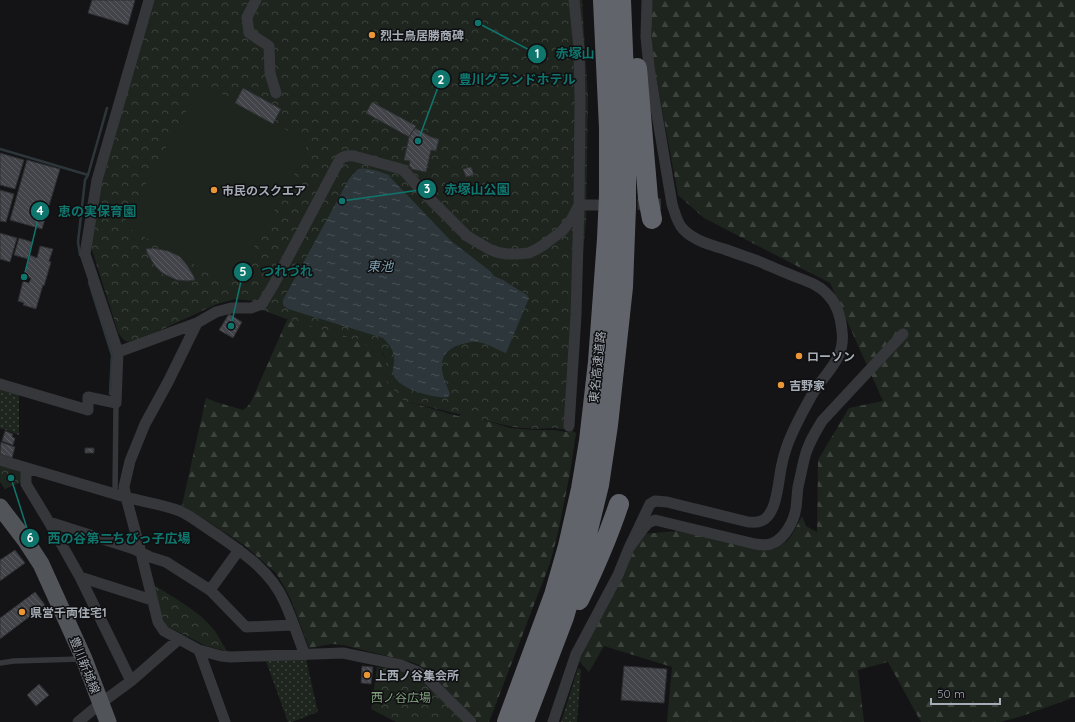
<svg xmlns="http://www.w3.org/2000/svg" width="1075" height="722" font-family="Quicksand,'Noto Sans JP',sans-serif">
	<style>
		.grass { fill: url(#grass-dots) }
		.forest { fill: url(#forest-firs) }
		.park { fill: url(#park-crowns) }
		.garden { fill: #1e251e }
		.water { fill: url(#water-ripples) }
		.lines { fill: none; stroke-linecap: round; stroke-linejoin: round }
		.stream { stroke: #2d373b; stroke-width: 2.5 }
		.building { fill: url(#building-back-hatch); stroke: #2e2f32 }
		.street-tunnel { stroke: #313336; stroke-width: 11; stroke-dasharray: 11 5.5; stroke-linecap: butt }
		.lane { stroke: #35373b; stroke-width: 5.5 }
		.street { stroke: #35373b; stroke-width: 11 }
		.primary { stroke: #515459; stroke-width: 17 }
		.highway { stroke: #61656b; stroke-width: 20 }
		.poi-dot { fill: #ea9637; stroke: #0f0f11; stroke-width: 1.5 }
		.labels { text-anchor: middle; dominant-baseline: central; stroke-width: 3; stroke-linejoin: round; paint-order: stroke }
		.poi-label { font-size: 12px; font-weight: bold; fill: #a6adb6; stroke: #0f0f11; text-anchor: start }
		.street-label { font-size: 12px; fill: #a6adb6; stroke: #0f0f11 }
		.park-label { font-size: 12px; fill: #80a07e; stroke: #0f0f11 }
		.water-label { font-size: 13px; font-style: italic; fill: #7e9faf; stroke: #0f0f11 }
		.leader { fill: none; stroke: #0f766e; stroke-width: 1.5 }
		.callout-dot { fill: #0f766e; stroke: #0f0f11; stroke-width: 1.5 }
		.mark-label { font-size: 12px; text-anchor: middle; font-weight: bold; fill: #fff }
		.callout-label { font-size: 13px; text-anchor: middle; font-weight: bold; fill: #0f766e; stroke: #0f0f11; stroke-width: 3; stroke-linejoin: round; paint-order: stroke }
	</style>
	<defs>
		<pattern id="grass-dots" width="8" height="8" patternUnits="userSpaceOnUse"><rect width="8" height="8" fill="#1e251e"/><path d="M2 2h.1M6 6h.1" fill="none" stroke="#3c423c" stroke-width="1.8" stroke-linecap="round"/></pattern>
		<pattern id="forest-firs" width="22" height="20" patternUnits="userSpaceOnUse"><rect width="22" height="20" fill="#1e251e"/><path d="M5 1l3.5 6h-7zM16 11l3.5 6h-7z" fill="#3c423c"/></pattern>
		<pattern id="park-crowns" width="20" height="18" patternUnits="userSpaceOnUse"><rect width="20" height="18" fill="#1e251e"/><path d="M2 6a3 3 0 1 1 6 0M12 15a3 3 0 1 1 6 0" fill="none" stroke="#3c423c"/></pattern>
		<pattern id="water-ripples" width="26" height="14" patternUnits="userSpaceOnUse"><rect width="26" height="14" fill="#2d373b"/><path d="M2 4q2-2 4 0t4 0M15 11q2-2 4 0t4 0" fill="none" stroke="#485155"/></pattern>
		<pattern id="building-back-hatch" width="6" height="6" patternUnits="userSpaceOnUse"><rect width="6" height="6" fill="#434449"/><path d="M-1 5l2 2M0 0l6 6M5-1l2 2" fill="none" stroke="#5b5c61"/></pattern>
	</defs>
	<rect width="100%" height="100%" fill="#141416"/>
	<path class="grass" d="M 0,388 L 19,394 L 19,435 L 0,428 Z
		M 306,659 L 318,712 L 292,722 L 288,722 L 266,661 Z
		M 578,668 L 581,670 L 577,722 L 561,722 Z"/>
	<path class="forest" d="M 652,0 L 1075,0 L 1075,697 L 1025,715 L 1001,722 L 921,722 L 888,662 L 858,670 L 864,722 L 667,722 L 672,667 L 604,646 L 589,672 L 579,661 L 642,534 L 678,531 L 753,547 C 765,548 780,549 789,539 C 794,532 798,523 802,516 L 806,526 L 817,532 L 818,460 L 849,408 L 883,401 L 830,283 L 704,218 L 678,195 L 652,55 Z
		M 290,319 L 345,335 L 381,351 L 408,402 L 458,416 L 464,414 L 510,428 L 534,430 L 554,430 L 566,432 L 571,430 L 576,433 L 570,473 L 558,533 L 550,563 L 489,722 L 478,722 L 431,673 L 419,665 L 411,662 L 343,645 L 332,644 L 309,648 L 292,602 L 285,588 L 276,573 L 244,545 L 182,505 L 206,398 L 216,402 L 243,410 L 247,407 L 251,402 L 287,320 Z"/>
	<path class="park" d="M 154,0 L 582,0 L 588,98 L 586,221 L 575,341 L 569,430 L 554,428 L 535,429 L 513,427 L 404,401 L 389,385 L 385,379 L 386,361 L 383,353 L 380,351 L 345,336 L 292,321 L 262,310 L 254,301 L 235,299 L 217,304 L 139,340 C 127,343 125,343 118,332 L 92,250 L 92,237 L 101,182 Z
		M 0,463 L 18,469 L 21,473 L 21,482 L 5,489 L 0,482 Z
		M 154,585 C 174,598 198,610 214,630 C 219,636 222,644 227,651 L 206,646 L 167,626 L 162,616 Z
		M 377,667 C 389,668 402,670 413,674 L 443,700 L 464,722 L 396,722 L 371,709 Z"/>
	<path class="garden" d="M 202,83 L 301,138 C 306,143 308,148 305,155 L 238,276 C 233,281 228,282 222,280 L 123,225 Z"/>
	<path class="water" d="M 358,169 C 369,167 380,172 389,175 L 390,177 L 451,241 L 490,271 L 494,276 L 503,280 L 527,295 L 529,298 L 506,353 C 497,350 488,343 477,342 C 470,341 463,344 456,346 C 433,357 443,376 450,394 L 448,397 C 435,399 398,389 393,374 C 392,370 394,366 394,362 C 395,352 390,345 383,338 L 288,309 L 283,305 L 283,300 L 349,179 Z"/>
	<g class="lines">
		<path class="stream" d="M 0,149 L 88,175
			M 80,255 L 78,242 L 85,180 L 88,175 L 107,108
			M 89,282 L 112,355 L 110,394"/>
	</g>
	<path class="building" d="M 92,0 L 135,0 L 128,25 L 88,13 Z
		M 243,88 L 281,109 L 273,124 L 235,103 Z
		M 372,102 L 416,126 L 409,137 L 366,113 Z
		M 415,128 L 433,138 L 439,139 L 436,151 L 431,150 L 426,172 L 411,169 L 411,167 L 409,167 L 410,161 L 404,160 L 409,137 Z
		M 0,153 L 24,160 L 15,189 L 0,185 Z
		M 27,160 L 60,169 L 42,229 L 10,220 Z
		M 471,167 L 474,175 L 466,177 L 463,169 Z
		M 0,190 L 14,194 L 6,222 L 0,221 Z
		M 0,233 L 17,238 L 10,262 L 0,259 Z
		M 19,238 L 32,242 L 28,259 L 14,255 Z
		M 40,246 L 53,249 L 49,261 L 51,262 L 44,286 L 43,285 L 36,309 L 23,305 L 24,303 L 18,301 L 23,281 L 29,283 L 31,278 L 24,276 L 30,255 L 37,258 Z
		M 153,248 L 168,251 L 179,256 L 187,265 L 193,275 L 195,280 L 188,281 L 177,280 L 166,275 L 161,272 L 155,266 L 147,253 L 146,249 Z
		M 229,314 L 242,322 L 233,338 L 219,330 Z
		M 5,431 L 13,434 L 12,437 L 15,438 L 13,445 L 2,441 Z
		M 1,442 L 15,447 L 12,458 L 0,454 Z
		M 85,448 L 94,448 L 94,453 L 85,453 Z
		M 15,550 L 25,563 L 0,581 L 0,560 Z
		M 35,592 L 45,605 L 0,639 L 0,618 Z
		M 362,666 L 373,667 L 371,684 L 361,683 Z
		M 624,666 L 667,669 L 664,703 L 621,700 Z
		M 39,684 L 49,695 L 36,706 L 27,695 Z"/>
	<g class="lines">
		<path class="street-tunnel" d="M 621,205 L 661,204"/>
		<path class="lane" d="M 115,494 L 116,403
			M 0,663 L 14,661 L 81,659"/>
		<path class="street" d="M 256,0 L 247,17 L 249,33 L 269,46 L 270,73 L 276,93
			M 197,323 L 168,382 L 145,424 L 130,461 L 124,487 L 126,497 L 141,553 L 158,622 L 164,631 L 199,650 L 221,656 L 231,657 L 343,653 L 401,665 L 416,671 L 427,678 L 471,722
			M 118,352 L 197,323 L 216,312 L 231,308 L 251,308 L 262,304 L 274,284 L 340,159 C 344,156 348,155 354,156 L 401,169 L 406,173 L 421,190 L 467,236 L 489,249 L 496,252 L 507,254 L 518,254 L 529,253 L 537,249 L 545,244 L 562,231 L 571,220 L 579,205 L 597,205
			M 0,384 L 88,410 L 88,397 L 116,403 L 118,352 L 85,254 L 97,180 L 149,0
			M 569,426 L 576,315 L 579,205 L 580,100 L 579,48 L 574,0
			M 0,460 L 115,494 C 136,501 159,503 180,511 C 191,516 205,527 216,534 C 242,552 271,571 284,601 C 292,618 298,637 305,655
			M 26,468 L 26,484 L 49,522 L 80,577 L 131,681
			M 49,522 L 134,549 L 150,557 L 166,562 L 210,590 L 246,627 L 293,625
			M 629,548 L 650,504 L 655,501 L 667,502 L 748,522 C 752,522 757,523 761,521 C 778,515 778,479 782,464 C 783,458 785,452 787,446 C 793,429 803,411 812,395 C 824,373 846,360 842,331 C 841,318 838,305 828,295 C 818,283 802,280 789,274 C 778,270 768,265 758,261 C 747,257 735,253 724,249 C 710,245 693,240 683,229 C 677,223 675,213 672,204 L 649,67 L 646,37 L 647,0
			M 80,577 L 152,600
			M 210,590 L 239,550
			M 199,650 L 225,722
			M 78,722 L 101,703 L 131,681 L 179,639
			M 553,722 L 576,654 L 618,575 L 629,548 L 642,530 L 648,523 L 655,520 L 755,544 C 761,545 767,546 773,543 C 785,538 794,521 796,508 C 797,501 797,494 798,487 C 800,478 802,469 804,460 C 807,445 815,433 822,421 L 903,334"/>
		<path class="primary" d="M 0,507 L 26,541 L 41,564 L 84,659 L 108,722"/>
		<path class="highway" d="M 637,68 L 648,198 L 652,219
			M 579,600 C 594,569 608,537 619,504
			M 507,722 L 554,595 L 568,546 L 581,489 L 589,441 L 598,362 L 607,239 L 609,194 L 609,128 L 603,0
			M 524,722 L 564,617 L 573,586 L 588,530 L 599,485 L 608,425 L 623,287 L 626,207 L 626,127 L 621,0"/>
	</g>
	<g class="poi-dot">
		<circle cx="372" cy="35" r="4"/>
		<circle cx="214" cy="190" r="4"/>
		<circle cx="799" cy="356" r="4"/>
		<circle cx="781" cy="385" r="4"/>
		<circle cx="22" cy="612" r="4"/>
		<circle cx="367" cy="675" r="4"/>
	</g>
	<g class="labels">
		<g class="poi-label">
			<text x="380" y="35">烈士鳥居勝商碑</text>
			<text x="222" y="190">市民のスクエア</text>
			<text x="807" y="356">ローソン</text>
			<text x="789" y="385">吉野家</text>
			<text x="30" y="612">県営千両住宅1</text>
			<text x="375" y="675">上西ノ谷集会所</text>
		</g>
		<g class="street-label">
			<text transform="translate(597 367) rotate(-84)">東名高速道路</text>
			<text transform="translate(85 665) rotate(68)">豊川新城線</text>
		</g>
		<g class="park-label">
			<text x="401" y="697">西ノ谷広場</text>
		</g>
		<g class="water-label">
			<text x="380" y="266">東池</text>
		</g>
	</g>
	<path class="leader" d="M478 23L537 54M418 141L441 79M342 201L427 189M24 277L40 211M231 326L243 272M11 478L30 538"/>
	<g class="callout-dot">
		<circle cx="478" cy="23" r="4"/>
		<circle cx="418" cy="141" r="4"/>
		<circle cx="342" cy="201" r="4"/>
		<circle cx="24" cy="277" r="4"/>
		<circle cx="231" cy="326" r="4"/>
		<circle cx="11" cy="478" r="4"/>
		<circle cx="537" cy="54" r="10"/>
		<circle cx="441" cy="79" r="10"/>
		<circle cx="427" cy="189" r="10"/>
		<circle cx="40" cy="211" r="10"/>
		<circle cx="243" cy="272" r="10"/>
		<circle cx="30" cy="538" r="10"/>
	</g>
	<g class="mark-label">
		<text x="537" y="58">1</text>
		<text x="441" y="84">2</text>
		<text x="427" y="193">3</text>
		<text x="40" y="215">4</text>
		<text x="243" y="276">5</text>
		<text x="30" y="542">6</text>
	</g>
	<g class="callout-label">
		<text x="575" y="58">赤塚山</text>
		<text x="517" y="84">豊川グランドホテル</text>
		<text x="477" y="194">赤塚山公園</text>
		<text x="97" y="216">恵の実保育園</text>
		<text x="287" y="276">つれづれ</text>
		<text x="119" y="543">西の谷第二ちびっ子広場</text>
	</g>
	<path d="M931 698v6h69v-6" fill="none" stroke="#a6adb6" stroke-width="2"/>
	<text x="937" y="698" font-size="12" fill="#a6adb6" stroke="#0f0f11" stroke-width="3" paint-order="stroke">50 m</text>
</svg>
